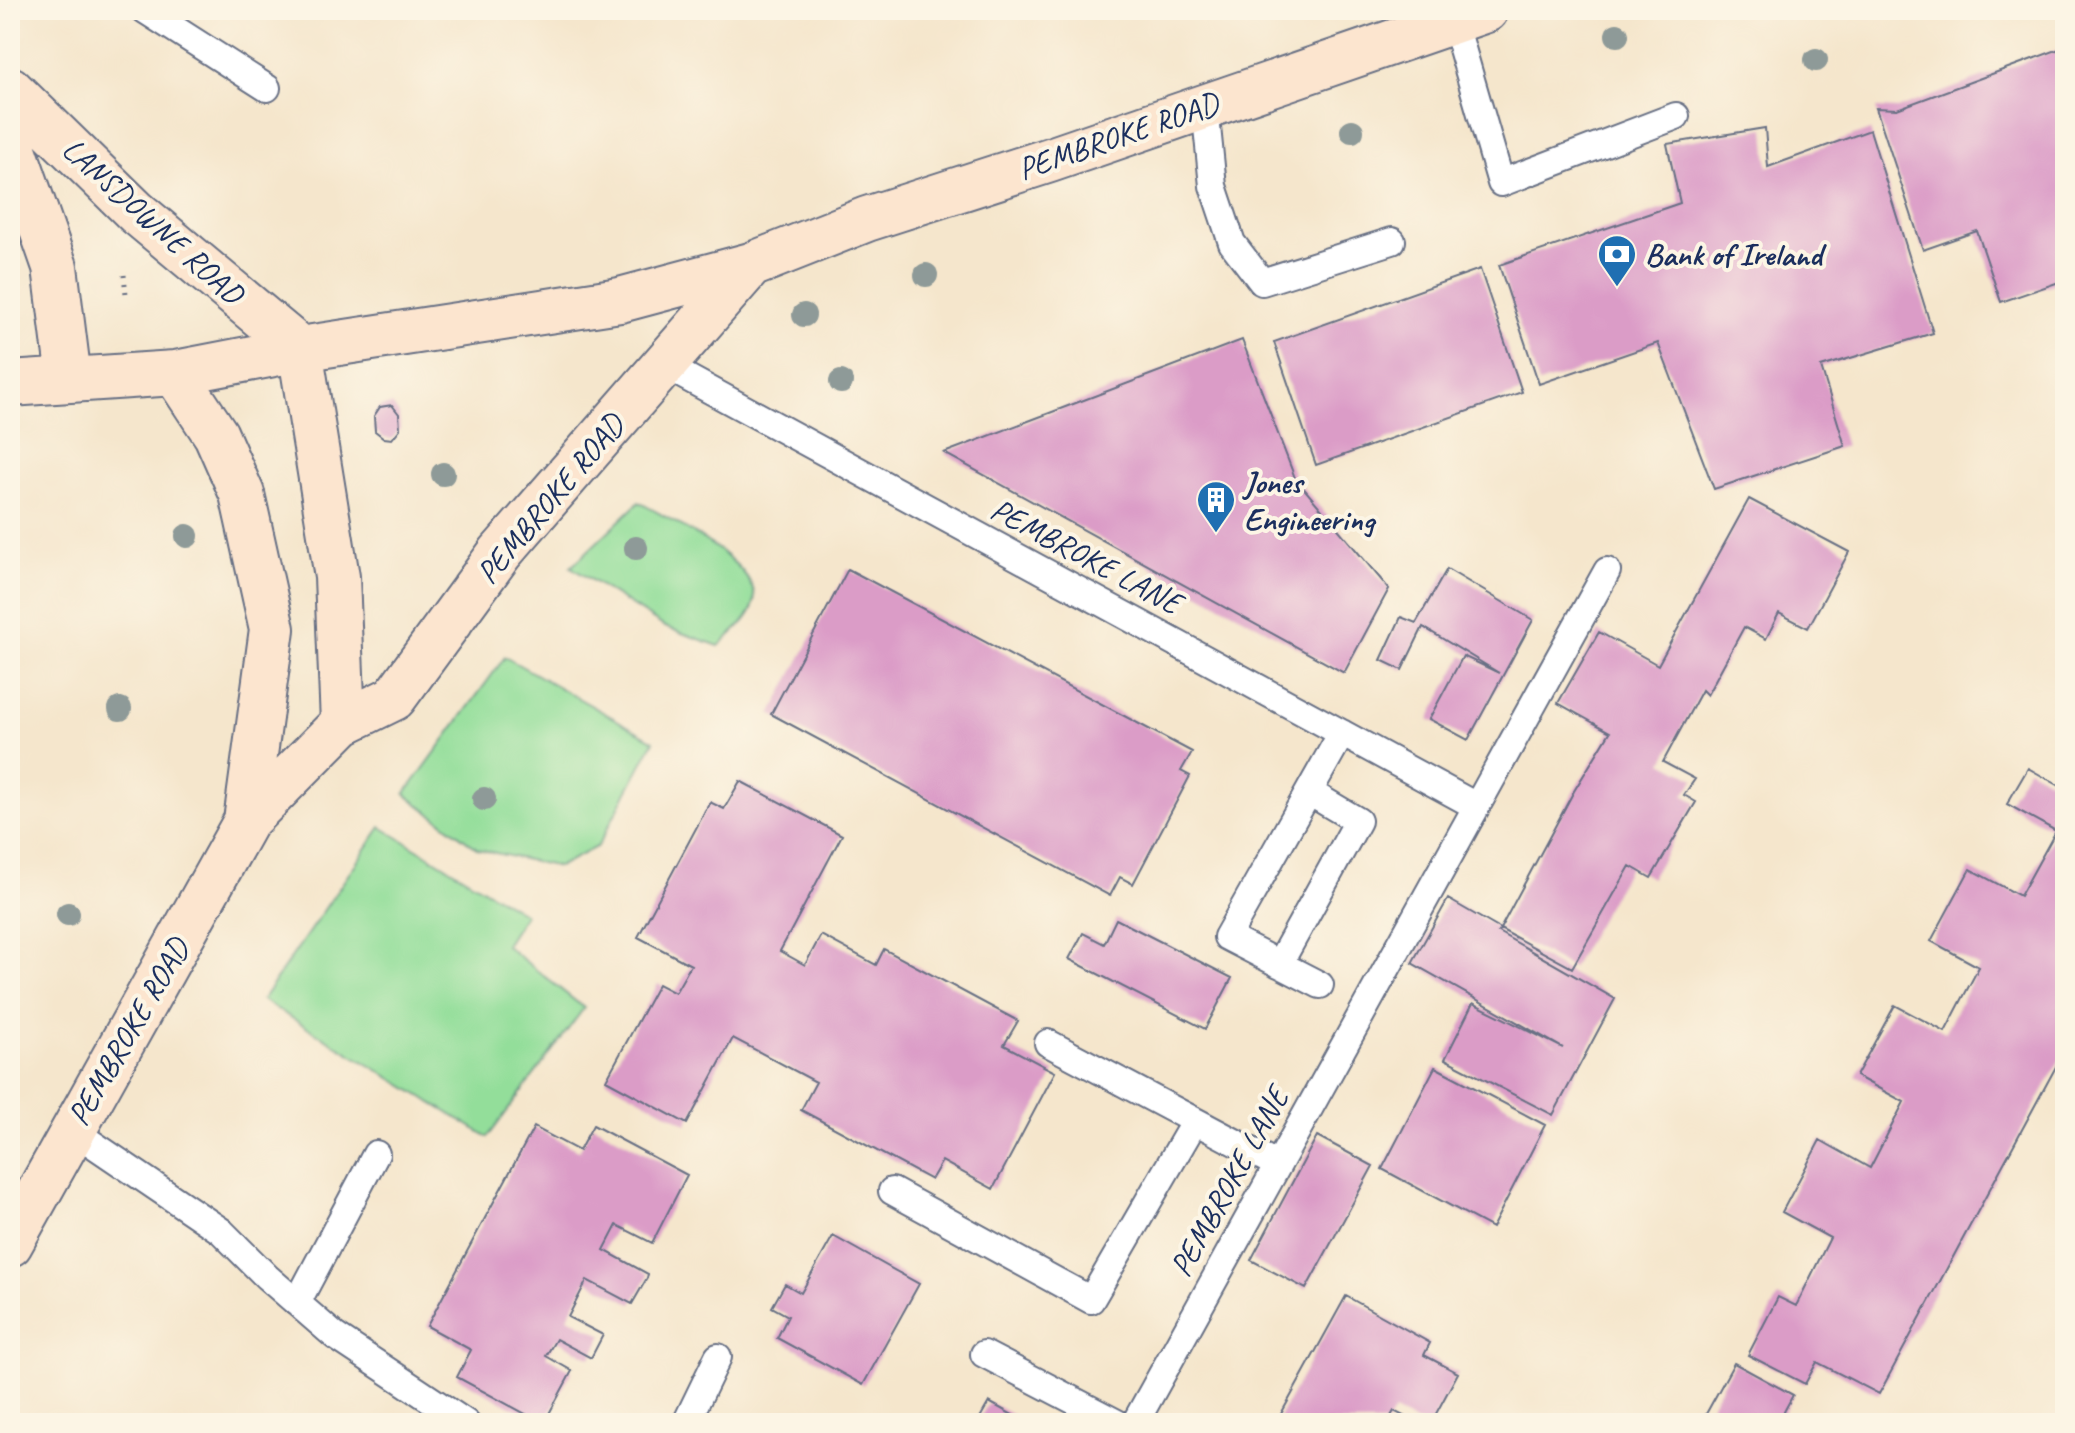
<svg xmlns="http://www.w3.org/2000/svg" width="2075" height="1433" font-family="Caveat,sans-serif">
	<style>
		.green { fill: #93de9a; stroke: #57867c; stroke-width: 2 }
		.building { fill: #db9cc7 }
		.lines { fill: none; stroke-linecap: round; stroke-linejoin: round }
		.lane-casing { stroke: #676f84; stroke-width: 30 }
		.secondary-casing { stroke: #676f84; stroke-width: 48 }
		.path { stroke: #676f84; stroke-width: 5; stroke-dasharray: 2 6; stroke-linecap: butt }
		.lane { stroke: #fff; stroke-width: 26 }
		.secondary { stroke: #fce5cf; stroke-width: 44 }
		.tree { fill: #8e9a98 }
		.labels { text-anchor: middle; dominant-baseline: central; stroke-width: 8; stroke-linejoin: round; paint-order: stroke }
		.street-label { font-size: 32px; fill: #1b2f5e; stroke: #fcf5e5 }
		.poi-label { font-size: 32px; font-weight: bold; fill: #1b2f5e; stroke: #fcf5e5; text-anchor: start }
	</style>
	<rect width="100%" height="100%" fill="#fcf5e5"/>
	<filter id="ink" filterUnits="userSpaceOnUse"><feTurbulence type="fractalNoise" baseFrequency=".0125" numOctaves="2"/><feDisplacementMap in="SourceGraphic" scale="16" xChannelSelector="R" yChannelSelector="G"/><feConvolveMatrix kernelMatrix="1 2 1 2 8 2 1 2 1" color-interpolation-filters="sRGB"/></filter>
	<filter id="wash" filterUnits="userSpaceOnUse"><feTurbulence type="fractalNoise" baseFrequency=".006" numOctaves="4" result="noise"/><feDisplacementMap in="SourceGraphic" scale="32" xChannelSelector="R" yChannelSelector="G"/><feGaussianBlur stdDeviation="1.8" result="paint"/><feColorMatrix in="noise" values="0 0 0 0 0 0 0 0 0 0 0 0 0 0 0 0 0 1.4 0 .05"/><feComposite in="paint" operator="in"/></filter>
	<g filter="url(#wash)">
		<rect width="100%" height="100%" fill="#f5e6cc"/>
		<path class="green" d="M 639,502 C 667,519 772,567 752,609 C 745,624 730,635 719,646 L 665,627 L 571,567 Z
			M 505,657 L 654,741 L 598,846 L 558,867 L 478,849 L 405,794 Z
			M 381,827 L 525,914 L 505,945 L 584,1008 L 488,1137 L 262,1000 Z"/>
		<g id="blocks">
			<path class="building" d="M 2065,47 L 2065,280 L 2001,302 L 1977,231 L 1923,250 L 1876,108 L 1897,109 Z
				M 1765,128 L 1768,167 L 1870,130 L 1933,333 L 1821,367 L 1845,446 L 1714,489 L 1658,343 L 1539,384 L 1499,265 L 1680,203 L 1667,144 Z
				M 1480,269 L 1522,392 L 1316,465 L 1274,342 Z
				M 1242,340 L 1295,478 L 1389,589 L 1344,673 L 944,453 Z
				M 392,405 L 399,414 L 400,429 L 392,439 L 384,438 L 375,431 L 374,416 L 380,407 Z
				M 1749,499 L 1849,552 L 1808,628 L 1779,613 L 1766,639 L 1744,627 L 1707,695 L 1702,690 L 1663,762 L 1695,779 L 1684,795 L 1696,802 L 1651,878 L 1630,866 L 1572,968 L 1500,929 L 1574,791 L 1610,732 L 1558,703 L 1599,632 L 1658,665 Z
				M 848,569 L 1192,752 L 1181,771 L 1190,776 L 1133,884 L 1120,877 L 1110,896 L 771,714 Z
				M 1447,569 L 1533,620 L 1468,740 L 1429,719 L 1463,656 L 1499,673 L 1423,627 L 1402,670 L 1381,660 L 1401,617 L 1416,623 Z
				M 2028,768 L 2065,789 L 2065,1050 L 1879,1394 L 1817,1362 L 1805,1384 L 1748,1355 L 1778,1297 L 1796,1306 L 1830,1238 L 1782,1212 L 1820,1140 L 1870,1168 L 1904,1102 L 1856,1076 L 1895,1005 L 1945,1032 L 1979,967 L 1931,941 L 1970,869 L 2020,896 L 2056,831 L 2007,804 Z
				M 740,781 L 842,835 L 780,951 L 805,965 L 821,935 L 876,965 L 884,949 L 1018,1021 L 1004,1045 L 1055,1072 L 993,1189 L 942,1161 L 931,1180 L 801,1110 L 816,1082 L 733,1038 L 687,1124 L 606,1080 L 658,984 L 675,993 L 691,965 L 638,937 L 710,802 L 724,809 Z
				M 1448,899 L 1500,929 L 1498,932 L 1615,999 L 1553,1115 L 1445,1059 L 1473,1003 L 1563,1048 L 1412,963 Z
				M 1116,919 L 1232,978 L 1205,1029 L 1069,959 L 1083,933 L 1104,944 Z
				M 1435,1067 L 1545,1125 L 1492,1228 L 1382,1169 Z
				M 593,1125 L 687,1175 L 652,1243 L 617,1225 L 604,1250 L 648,1274 L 647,1278 L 632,1304 L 587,1280 L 568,1317 L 603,1335 L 591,1358 L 556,1339 L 546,1356 L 572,1371 L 544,1423 L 542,1423 L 457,1377 L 471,1350 L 427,1326 L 534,1127 L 579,1151 Z
				M 1317,1136 L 1373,1166 L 1306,1289 L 1251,1260 Z
				M 833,1236 L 919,1284 L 863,1385 L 777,1338 L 788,1316 L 772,1307 L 785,1284 L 801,1293 Z
				M 1346,1296 L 1430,1343 L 1424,1355 L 1458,1373 L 1431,1423 L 1417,1423 L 1394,1411 L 1387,1423 L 1276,1423 Z
				M 1734,1363 L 1793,1395 L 1778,1423 L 1701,1423 Z
				M 989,1402 L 1027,1423 L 977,1423 Z"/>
		</g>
	</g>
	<g filter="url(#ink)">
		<use href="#blocks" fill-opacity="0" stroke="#676f84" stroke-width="2"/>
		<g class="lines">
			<defs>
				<path id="lane" d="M 145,10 L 267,88
					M 1454,21 L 1501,183 L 1676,116
					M 1205,107 L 1213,186 L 1232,243 L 1262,282 L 1392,241
					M 664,365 L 1476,806
					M 1279,964 L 1358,821 L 1309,792
					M 1320,985 L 1227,937 L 1342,733
					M 1048,1043 L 1278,1165
					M 72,1130 L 221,1231 L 267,1277 L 335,1336 L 466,1423
					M 892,1191 L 1091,1300 L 1195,1121
					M 297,1303 L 376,1154
					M 984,1354 L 1117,1423
					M 686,1423 L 718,1357
					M 1135,1423 L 1607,571"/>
				<path id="secondary" d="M 10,89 L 136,212 L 300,349
					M 10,138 L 55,267 L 69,379
					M 300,349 L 337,577 L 343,723
					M 175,373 L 216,435 L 242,494 L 272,629 L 246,821
					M 10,384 L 175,373 L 300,349 L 620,300 L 751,265 L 867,219 L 1050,160 L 1486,10
					M 10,1244 L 246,821 L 343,723 L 394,698 L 500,553 L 751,265"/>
			</defs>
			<use href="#lane" class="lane-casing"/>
			<use href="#secondary" class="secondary-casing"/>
			<path class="path" d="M 124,275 L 126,294"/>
			<use href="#lane" class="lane"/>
			<use href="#secondary" class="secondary"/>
		</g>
		<g class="tree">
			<circle cx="1617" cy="35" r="12"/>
			<circle cx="1816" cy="60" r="12"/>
			<circle cx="1352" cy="131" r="12"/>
			<circle cx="926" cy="275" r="12"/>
			<circle cx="804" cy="315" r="12"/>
			<circle cx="841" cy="382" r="12"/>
			<circle cx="443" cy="474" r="12"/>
			<circle cx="187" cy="536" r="12"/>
			<circle cx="636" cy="548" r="12"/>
			<circle cx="120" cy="709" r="12"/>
			<circle cx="484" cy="799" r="12"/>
			<circle cx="68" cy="914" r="12"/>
		</g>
	</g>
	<defs>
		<symbol id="bank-pin" viewBox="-11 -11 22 30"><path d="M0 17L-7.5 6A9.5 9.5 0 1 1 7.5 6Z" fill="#1f6fb2" stroke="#fcf5e5"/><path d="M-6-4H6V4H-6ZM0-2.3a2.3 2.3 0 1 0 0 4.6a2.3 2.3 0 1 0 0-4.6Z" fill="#fff"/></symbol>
		<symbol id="building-pin" viewBox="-11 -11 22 30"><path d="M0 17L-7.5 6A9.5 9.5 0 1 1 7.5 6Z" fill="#1f6fb2" stroke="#fcf5e5"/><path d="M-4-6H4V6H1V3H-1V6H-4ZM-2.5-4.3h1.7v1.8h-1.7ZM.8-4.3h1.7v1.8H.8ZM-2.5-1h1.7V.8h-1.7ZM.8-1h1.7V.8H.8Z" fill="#fff"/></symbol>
	</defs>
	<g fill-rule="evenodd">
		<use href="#bank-pin" x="1595" y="232" width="44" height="60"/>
		<use href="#building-pin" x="1194" y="478" width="44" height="60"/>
	</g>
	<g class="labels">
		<g class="street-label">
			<text transform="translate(1118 136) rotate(-19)">PEMBROKE ROAD</text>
			<text transform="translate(153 221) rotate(42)">LANSDOWNE ROAD</text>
			<text transform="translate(550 499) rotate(-50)">PEMBROKE ROAD</text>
			<text transform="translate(1086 556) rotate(28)">PEMBROKE LANE</text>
			<text transform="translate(128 1032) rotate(-60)">PEMBROKE ROAD</text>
			<text transform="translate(1229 1182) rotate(-61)">PEMBROKE LANE</text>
		</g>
		<g class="poi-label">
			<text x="1645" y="254">Bank of Ireland</text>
			<text x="1244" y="482">Jones<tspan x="1244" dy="37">Engineering</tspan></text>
		</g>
	</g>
	<rect width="2075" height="1433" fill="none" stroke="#fcf5e5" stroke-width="40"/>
</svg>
